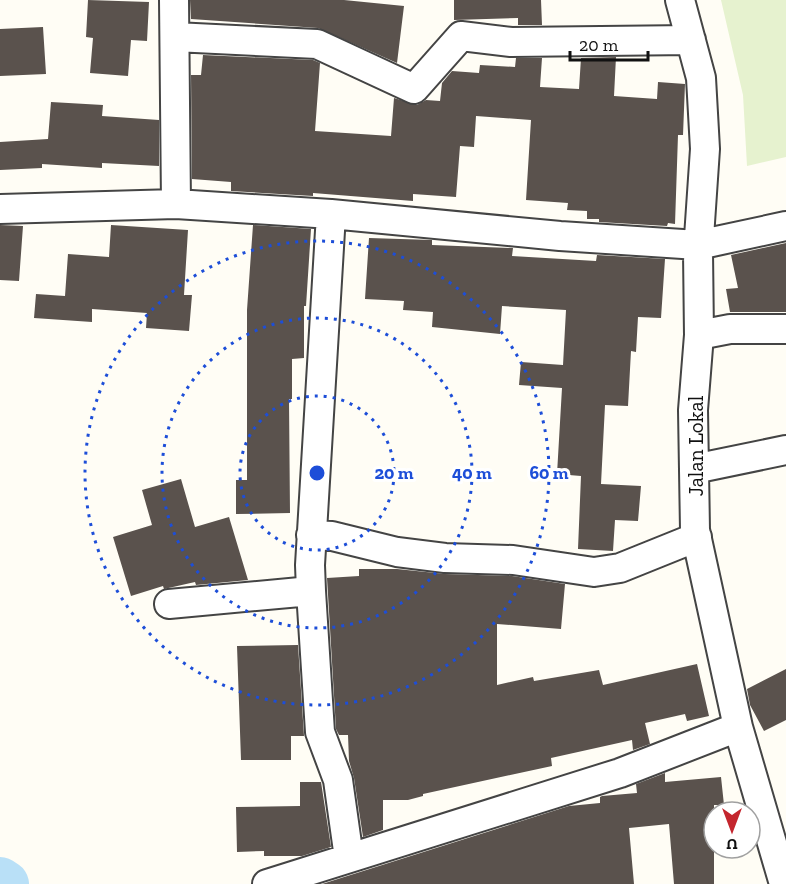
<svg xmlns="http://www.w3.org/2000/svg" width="786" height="884" font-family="'Zilla Slab',serif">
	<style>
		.pitch { fill: #e6f2cf }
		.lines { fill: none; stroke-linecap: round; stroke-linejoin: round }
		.river { stroke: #b9e0f7; stroke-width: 46 }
		.building { fill: #5a524d }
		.minor-casing { stroke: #444; stroke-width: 32 }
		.minor { stroke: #fff; stroke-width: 28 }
		.ring { fill: none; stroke: #1d4ed8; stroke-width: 3; stroke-dasharray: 3 6 }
		.labels { text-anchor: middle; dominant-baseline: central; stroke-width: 6; stroke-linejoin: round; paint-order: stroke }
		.street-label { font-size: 21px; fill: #111; stroke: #fff }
		.centre { fill: #1d4ed8; stroke: #fff; stroke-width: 3 }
		.ring-label { font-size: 18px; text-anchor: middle; font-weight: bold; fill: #1d4ed8; stroke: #fff; stroke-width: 6; stroke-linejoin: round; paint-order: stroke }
	</style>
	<rect width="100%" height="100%" fill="#fffdf5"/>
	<path class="pitch" d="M 721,0 L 786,0 L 786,157 L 747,166 L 743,95 Z"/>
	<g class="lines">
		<path class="river" d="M 0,880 L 6,884"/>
	</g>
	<path class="building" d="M 88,0 L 149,2 L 147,41 L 131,40 L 128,76 L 90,73 L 93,38 L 86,37 Z
		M 190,0 L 344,0 L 404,6 L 397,63 L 318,28 L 191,19 Z
		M 454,0 L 541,0 L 542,25 L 518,25 L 518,18 L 454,20 Z
		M 43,27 L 46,74 L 0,76 L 0,29 Z
		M 203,55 L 313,60 L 320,63 L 315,131 L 391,136 L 394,98 L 417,105 L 426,100 L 440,101 L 442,83 L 452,71 L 479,73 L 480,65 L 515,67 L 516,58 L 542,58 L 540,87 L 579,89 L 581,58 L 616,57 L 614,96 L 657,99 L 658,82 L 685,84 L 683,135 L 678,135 L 675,224 L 668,223 L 667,226 L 599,222 L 599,219 L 587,219 L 587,211 L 567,210 L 568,203 L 526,200 L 531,120 L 476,116 L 474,147 L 460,146 L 456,197 L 413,194 L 413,201 L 313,193 L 313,196 L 231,191 L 231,182 L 192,179 L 191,75 L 201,75 Z
		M 51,102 L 103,105 L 102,116 L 159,120 L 159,166 L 102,163 L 102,168 L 42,164 L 42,168 L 0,170 L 0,142 L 48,139 Z
		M 0,225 L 23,226 L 19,281 L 0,280 Z
		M 111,225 L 188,230 L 184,295 L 192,295 L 189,331 L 146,328 L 147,313 L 92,309 L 92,322 L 34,318 L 36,294 L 65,296 L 68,254 L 109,257 Z
		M 253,225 L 311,229 L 306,306 L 304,306 L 304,358 L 292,359 L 292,399 L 289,399 L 290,513 L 236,514 L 236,480 L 247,480 L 247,310 Z
		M 369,238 L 432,240 L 432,245 L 513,248 L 512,256 L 596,261 L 597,255 L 665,259 L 661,318 L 638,317 L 636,352 L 631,351 L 628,406 L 605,405 L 601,484 L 641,486 L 638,521 L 615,520 L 613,551 L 578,549 L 581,476 L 557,474 L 562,388 L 519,385 L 521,362 L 563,365 L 566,310 L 502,306 L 500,334 L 432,327 L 433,312 L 403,310 L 404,301 L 365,299 Z
		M 786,243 L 786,312 L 730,312 L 726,289 L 738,288 L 731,255 Z
		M 181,479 L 195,527 L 229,517 L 248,580 L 196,585 L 195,582 L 164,589 L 163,586 L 131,596 L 113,537 L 152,525 L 142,490 Z
		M 359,569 L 397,569 L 445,574 L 512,576 L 565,584 L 561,629 L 497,624 L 497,685 L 533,677 L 534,681 L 599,670 L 603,685 L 697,664 L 709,716 L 687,721 L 685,714 L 645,723 L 650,744 L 633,750 L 632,740 L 551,758 L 552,766 L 423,794 L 423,796 L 408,800 L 383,800 L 383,830 L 363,837 L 354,778 L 349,761 L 348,735 L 339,735 L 336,729 L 327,578 L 359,576 Z
		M 298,645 L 304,736 L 291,736 L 291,760 L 241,760 L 237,646 Z
		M 786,669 L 786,720 L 764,731 L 750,705 L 747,689 Z
		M 665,773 L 665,782 L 721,777 L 724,805 L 714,805 L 714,884 L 674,884 L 669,824 L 629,828 L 634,884 L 322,884 L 569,806 L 600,803 L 600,797 L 602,796 L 637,793 L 636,784 Z
		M 300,782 L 321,782 L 331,847 L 302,856 L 264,856 L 264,851 L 237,852 L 236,807 L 300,806 Z"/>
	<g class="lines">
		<defs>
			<path id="minor" d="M 174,0 L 176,204
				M 680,0 L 701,78 L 705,149 L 698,252 L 699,335 L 693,410 L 695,530 L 738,727 L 784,884
				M 175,37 L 317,44 L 414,89 L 461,36 L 511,42 L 691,40
				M 0,209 L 176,204 L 331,214 L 560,236 L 698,245 L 786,226
				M 699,335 L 730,329 L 786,329
				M 694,469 L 786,450
				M 311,535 L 332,536 L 397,552 L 445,558 L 513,560 L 594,572 L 620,568 L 697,537
				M 311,591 L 320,732 L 338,780 L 349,858
				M 169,604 L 311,591 L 310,565 L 331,214
				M 267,884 L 620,773 L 738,727"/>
		</defs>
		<use href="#minor" class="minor-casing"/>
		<use href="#minor" class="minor"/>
	</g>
	<g class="ring">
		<circle cx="317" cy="473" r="77"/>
		<circle cx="317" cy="473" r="155"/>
		<circle cx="317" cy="473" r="232"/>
	</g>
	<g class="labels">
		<g class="street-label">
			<text transform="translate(695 446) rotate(-90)">Jalan Lokal</text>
		</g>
	</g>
	<circle cx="317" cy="473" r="9" class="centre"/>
	<g class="ring-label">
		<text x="394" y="479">20 m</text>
		<text x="472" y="479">40 m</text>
		<text x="549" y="479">60 m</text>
	</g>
	<g transform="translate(732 830) rotate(180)"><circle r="28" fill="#ffffff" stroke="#a0a0a0" stroke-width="1.5"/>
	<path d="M0-4.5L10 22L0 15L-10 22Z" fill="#c4262e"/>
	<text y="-9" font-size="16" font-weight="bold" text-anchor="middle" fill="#111111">U</text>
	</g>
	<path d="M570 51v9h78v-9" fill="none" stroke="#111111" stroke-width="3"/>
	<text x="579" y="51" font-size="18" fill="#111111" stroke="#ffffff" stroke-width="4.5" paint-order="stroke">20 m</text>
</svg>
